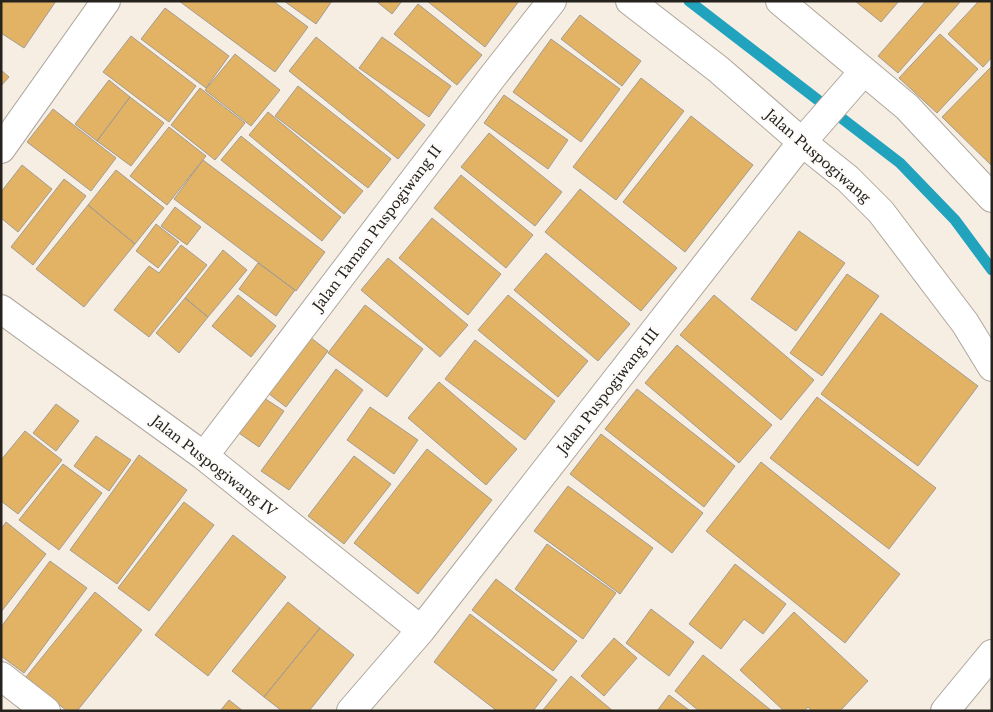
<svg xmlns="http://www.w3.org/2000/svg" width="993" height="712" font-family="'Libre Baskerville',serif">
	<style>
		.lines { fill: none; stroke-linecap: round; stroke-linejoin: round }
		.stream { stroke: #21a3bd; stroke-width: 11 }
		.building { fill: #e2b265; stroke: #a39c91 }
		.minor-casing { stroke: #aea69c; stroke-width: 30 }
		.highway-casing { stroke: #aea69c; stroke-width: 30 }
		.minor { stroke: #fff; stroke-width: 28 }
		.highway { stroke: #fff; stroke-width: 28 }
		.labels { text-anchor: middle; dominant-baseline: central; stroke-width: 4.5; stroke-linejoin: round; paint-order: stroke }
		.street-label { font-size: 14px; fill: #26231f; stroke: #fefcfa }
	</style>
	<rect width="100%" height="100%" fill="#f6eee3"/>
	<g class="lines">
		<path class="stream" d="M 689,1 L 900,163 L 955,220 L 992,270"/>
	</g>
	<path class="building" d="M 1,1 L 56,1 L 24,48 L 1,33 Z
		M 179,1 L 273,1 L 308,27 L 275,72 Z
		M 284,1 L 332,1 L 316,24 Z
		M 376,1 L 402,1 L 392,14 Z
		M 427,1 L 519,1 L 485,47 Z
		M 855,1 L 899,1 L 881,22 Z
		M 926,1 L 961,1 L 898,73 L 878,56 Z
		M 979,1 L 992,1 L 992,57 L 983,67 L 948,34 Z
		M 418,4 L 482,55 L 457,85 L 394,34 Z
		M 165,8 L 229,56 L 206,88 L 141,39 Z
		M 580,15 L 641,61 L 622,86 L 561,39 Z
		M 940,34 L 978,69 L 937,113 L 899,78 Z
		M 131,36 L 196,86 L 169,122 L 103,72 Z
		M 316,37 L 425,125 L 398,159 L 289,71 Z
		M 382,37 L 451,86 L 429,117 L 359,68 Z
		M 551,39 L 620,89 L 581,142 L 513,92 Z
		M 235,54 L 280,90 L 251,126 L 205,90 Z
		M 992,66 L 992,166 L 942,117 Z
		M 1,70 L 9,77 L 1,86 Z
		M 641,78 L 684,111 L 616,200 L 573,167 Z
		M 109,80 L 130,97 L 97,141 L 75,124 Z
		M 298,86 L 391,159 L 368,188 L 275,116 Z
		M 200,88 L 245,123 L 215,160 L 171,125 Z
		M 504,95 L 568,140 L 548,169 L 484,123 Z
		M 130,97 L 164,123 L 131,166 L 97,141 Z
		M 53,109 L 116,158 L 91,191 L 27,142 Z
		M 268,112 L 363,191 L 344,214 L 249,135 Z
		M 691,116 L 753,165 L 685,252 L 623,202 Z
		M 169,127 L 206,156 L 167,205 L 130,176 Z
		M 489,133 L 562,192 L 535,226 L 461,167 Z
		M 241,136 L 341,217 L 322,241 L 221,160 Z
		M 203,160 L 325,252 L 296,291 L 174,199 Z
		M 22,165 L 52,189 L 18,232 L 1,218 L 1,192 Z
		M 116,170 L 164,208 L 135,244 L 88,205 Z
		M 461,175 L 533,235 L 506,268 L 434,208 Z
		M 64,179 L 86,196 L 33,265 L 11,247 Z
		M 580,189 L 677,268 L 641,311 L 545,232 Z
		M 88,205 L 135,244 L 84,307 L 36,269 Z
		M 175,207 L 201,227 L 187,245 L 161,226 Z
		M 432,218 L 501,274 L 468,315 L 399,258 Z
		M 156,224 L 179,242 L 158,268 L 136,251 Z
		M 799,231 L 845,263 L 796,331 L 751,299 Z
		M 181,245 L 207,265 L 149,337 L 114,310 L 149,266 L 159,273 Z
		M 223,250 L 247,270 L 208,317 L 185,298 Z
		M 546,253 L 630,324 L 598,361 L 514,290 Z
		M 388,258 L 468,325 L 440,357 L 361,290 Z
		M 258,263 L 295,290 L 276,316 L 239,289 Z
		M 847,274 L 879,296 L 822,376 L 790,353 Z
		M 238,295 L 276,326 L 251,357 L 212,326 Z
		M 508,295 L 588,361 L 558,397 L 478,330 Z
		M 714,295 L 814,380 L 781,420 L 680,335 Z
		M 185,298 L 208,317 L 179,353 L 156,333 Z
		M 365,305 L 423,349 L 387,397 L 328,353 Z
		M 881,313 L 978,386 L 918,466 L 821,394 Z
		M 302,331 L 328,351 L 286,407 L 260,387 Z
		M 475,340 L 555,401 L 525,440 L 445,379 Z
		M 677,345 L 772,425 L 739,463 L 645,383 Z
		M 336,369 L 363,390 L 289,490 L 261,471 Z
		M 439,382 L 517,449 L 486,485 L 408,418 Z
		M 637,389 L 735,466 L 704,507 L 605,429 Z
		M 261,396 L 284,411 L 259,447 L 236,431 Z
		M 817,397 L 936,488 L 889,549 L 770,458 Z
		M 56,404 L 79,421 L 56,451 L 33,433 Z
		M 370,407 L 418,440 L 394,474 L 347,440 Z
		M 25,431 L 62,460 L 18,514 L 1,501 L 1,460 Z
		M 601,434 L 703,513 L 672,553 L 570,474 Z
		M 96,436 L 131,460 L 109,491 L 74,466 Z
		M 427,449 L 492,500 L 418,594 L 354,543 Z
		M 139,455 L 187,490 L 117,584 L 70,550 Z
		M 354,456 L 391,484 L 344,544 L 308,516 Z
		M 761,462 L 900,574 L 845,643 L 706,531 Z
		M 63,464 L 102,493 L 59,550 L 19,520 Z
		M 568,486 L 653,548 L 620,594 L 534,531 Z
		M 184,502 L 214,525 L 149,611 L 118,588 Z
		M 6,522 L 46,554 L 1,612 L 1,529 Z
		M 233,535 L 286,577 L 208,676 L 155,635 Z
		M 547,544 L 616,593 L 583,639 L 515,589 Z
		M 50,561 L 87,588 L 24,673 L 1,656 L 1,627 Z
		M 735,564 L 786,604 L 763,634 L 744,619 L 721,649 L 689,624 Z
		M 496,579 L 577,641 L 553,671 L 472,610 Z
		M 95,592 L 142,630 L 77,711 L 67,711 L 26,677 Z
		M 288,602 L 320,628 L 264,697 L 232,671 Z
		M 651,609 L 694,642 L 669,676 L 626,643 Z
		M 794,612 L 868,681 L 840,711 L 812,711 L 808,707 L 804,711 L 784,711 L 740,670 Z
		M 470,614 L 557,680 L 533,711 L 497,711 L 434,662 Z
		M 320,628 L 354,655 L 309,711 L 282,711 L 264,697 Z
		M 614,638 L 637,658 L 604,696 L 581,676 Z
		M 703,655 L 719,668 L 772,711 L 699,711 L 675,691 Z
		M 571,676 L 613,711 L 542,711 Z
		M 669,695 L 689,710 L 690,711 L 657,711 Z
		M 229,700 L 243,711 L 220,711 Z"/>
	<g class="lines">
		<defs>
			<path id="minor" d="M 630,1 L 718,69 L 802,142 L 848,179 L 881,212 L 965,323 L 992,367
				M 780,1 L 907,107 L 992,198
				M 1,149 L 106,1
				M 1,309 L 204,456 L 421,630
				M 204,456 L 493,76 L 552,1
				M 1,676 L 46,711
				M 351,711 L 421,630 L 802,142 L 864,71"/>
			<path id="highway" d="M 945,711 L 992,654"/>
		</defs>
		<use href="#minor" class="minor-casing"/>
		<use href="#highway" class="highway-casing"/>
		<use href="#minor" class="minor"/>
		<use href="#highway" class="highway"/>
	</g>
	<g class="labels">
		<g class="street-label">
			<text transform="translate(818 156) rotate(41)">Jalan Puspogiwang</text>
			<text transform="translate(377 228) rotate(-53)">Jalan Taman Puspogiwang II</text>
			<text transform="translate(608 391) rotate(-52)">Jalan Puspogiwang III</text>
			<text transform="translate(214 466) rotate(38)">Jalan Puspogiwang IV</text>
		</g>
	</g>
	<rect width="993" height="712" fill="none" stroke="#26231f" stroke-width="5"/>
</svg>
